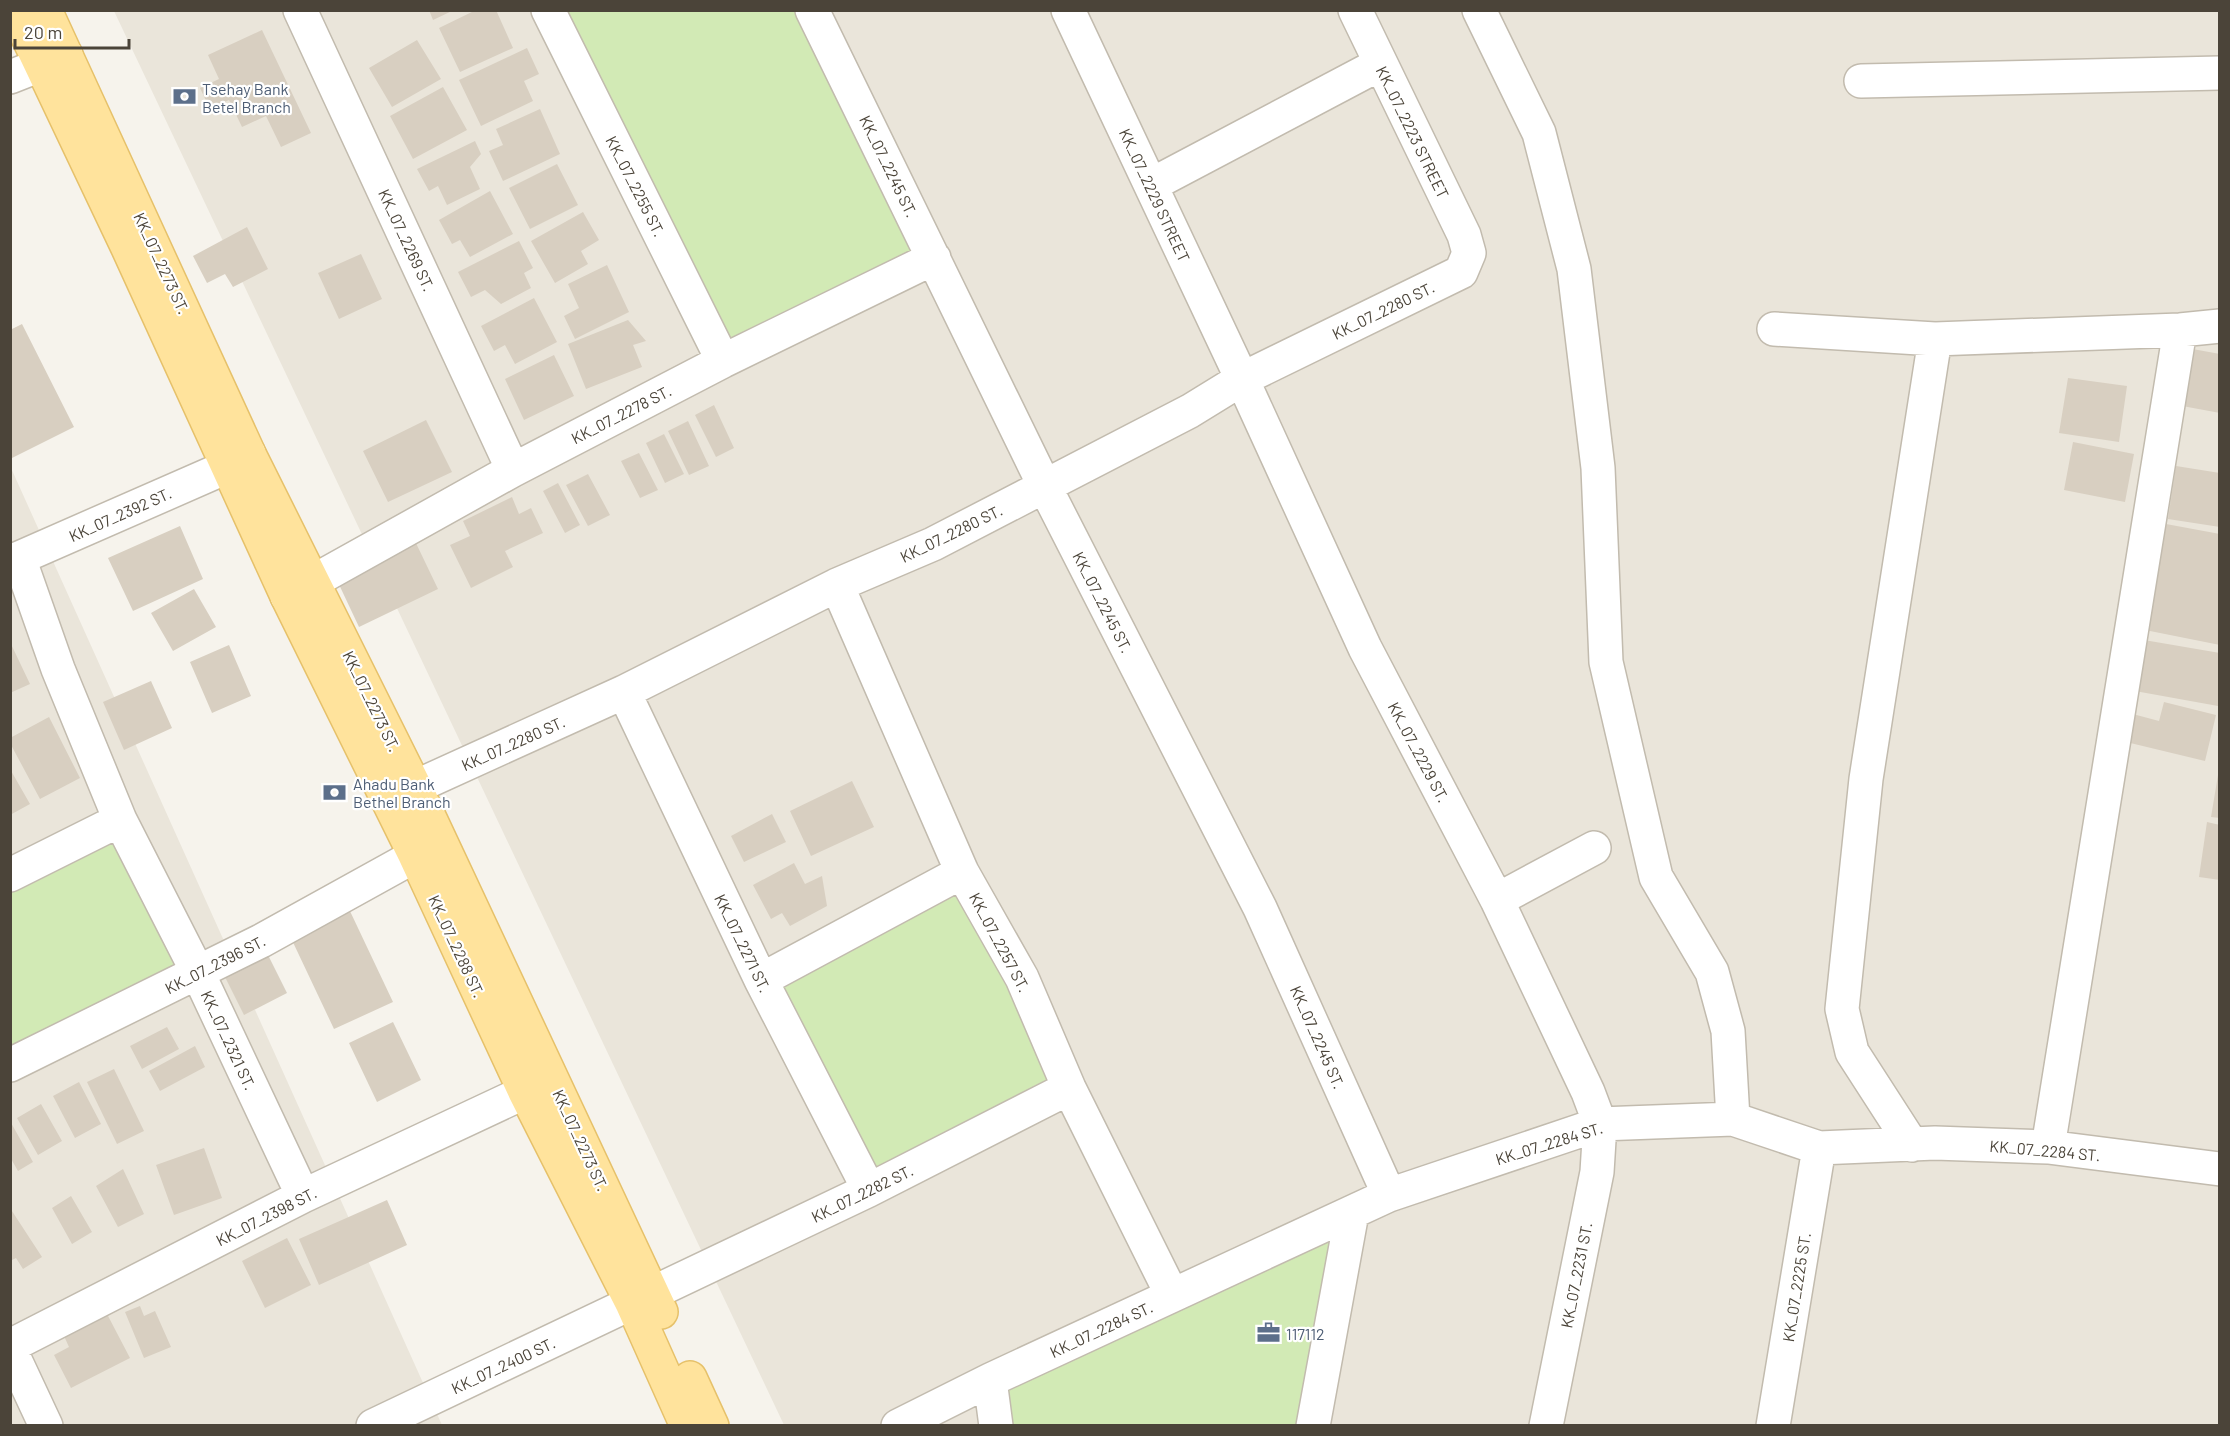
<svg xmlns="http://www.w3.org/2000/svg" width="2230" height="1436" font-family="Barlow,sans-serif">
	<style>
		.residential { fill: #eae5da }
		.green { fill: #d2eab5 }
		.building { fill: #d8cfc1 }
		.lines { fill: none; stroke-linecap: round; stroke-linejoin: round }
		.street-casing { stroke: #c2bbae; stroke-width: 36 }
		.primary-casing { stroke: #e6c16a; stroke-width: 36 }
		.street { stroke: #fff; stroke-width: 33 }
		.primary { stroke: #ffe39c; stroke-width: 33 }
		.labels { text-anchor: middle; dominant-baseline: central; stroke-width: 4.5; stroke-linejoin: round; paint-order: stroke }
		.service-label { font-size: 16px; fill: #4e5e75; stroke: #fff; text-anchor: start }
		.street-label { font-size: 16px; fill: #4b4439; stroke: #fff }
	</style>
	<rect width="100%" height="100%" fill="#f6f3ec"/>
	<path class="residential" d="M 114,11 L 2219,11 L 2219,1425 L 784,1425 Z
		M 11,468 L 442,1425 L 11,1425 Z"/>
	<path class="green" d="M 548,11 L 812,11 L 934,258 L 723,361 Z
		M 120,820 L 198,973 L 11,1065 L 11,875 Z
		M 962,872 L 1069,1088 L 869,1190 L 761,980 Z
		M 1352,1213 L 1313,1425 L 999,1425 L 990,1380 Z"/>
	<path class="building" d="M 429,10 L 454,10 L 433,20 Z
		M 476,10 L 496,10 L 513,48 L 460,72 L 439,28 Z
		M 262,30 L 311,133 L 281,147 L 266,116 L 242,127 L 229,100 L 210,109 L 200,88 L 219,79 L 208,55 Z
		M 417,40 L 441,79 L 392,107 L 369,68 Z
		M 527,48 L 539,74 L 524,81 L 533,101 L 481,126 L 459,80 Z
		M 443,87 L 467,130 L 413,159 L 390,116 Z
		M 540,109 L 560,154 L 503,181 L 489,151 L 503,145 L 496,129 Z
		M 475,141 L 481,154 L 470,167 L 480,189 L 447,205 L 438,186 L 429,191 L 417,169 Z
		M 557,164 L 578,205 L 530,229 L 509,188 Z
		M 490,191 L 513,234 L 470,257 L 460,240 L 452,244 L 439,220 Z
		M 583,212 L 599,240 L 581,251 L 588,264 L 555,283 L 531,241 Z
		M 247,227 L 268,269 L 233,287 L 225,274 L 207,283 L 193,256 Z
		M 519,241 L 533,268 L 524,273 L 531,288 L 501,304 L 485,290 L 471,297 L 458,272 Z
		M 361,254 L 382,299 L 339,319 L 318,273 Z
		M 607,265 L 629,312 L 575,339 L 564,316 L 579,308 L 568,284 Z
		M 534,298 L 557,342 L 515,364 L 505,345 L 494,351 L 481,326 Z
		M 628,320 L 646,341 L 633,345 L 642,367 L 586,389 L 568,344 Z
		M 22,324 L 74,427 L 10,459 L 10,330 Z
		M 2187,348 L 2220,354 L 2220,413 L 2177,405 Z
		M 554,355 L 574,396 L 524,420 L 505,379 Z
		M 2068,378 L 2127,386 L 2119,442 L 2059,433 Z
		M 714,405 L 734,448 L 716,457 L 695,415 Z
		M 426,420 L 452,472 L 388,502 L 363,451 Z
		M 688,421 L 709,466 L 689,475 L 668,431 Z
		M 664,434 L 684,474 L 665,483 L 646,443 Z
		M 2073,442 L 2134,454 L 2125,502 L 2064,490 Z
		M 639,453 L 658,490 L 640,498 L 621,461 Z
		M 2176,466 L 2220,473 L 2220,527 L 2168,519 Z
		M 588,474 L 610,515 L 588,526 L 566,485 Z
		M 558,483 L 580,525 L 565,533 L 543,491 Z
		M 512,497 L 519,514 L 531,508 L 543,533 L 505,551 L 513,567 L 471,588 L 450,545 L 470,536 L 463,521 Z
		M 2166,524 L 2220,534 L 2220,645 L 2145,630 Z
		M 180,526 L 203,579 L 133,611 L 108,558 Z
		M 414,539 L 438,589 L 359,627 L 335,576 Z
		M 194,589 L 216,627 L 173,651 L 151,613 Z
		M 2144,640 L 2220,653 L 2218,706 L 2135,691 Z
		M 10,642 L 30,684 L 10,693 Z
		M 229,645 L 251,696 L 212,713 L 190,662 Z
		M 151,681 L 172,728 L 124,750 L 103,702 Z
		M 2164,702 L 2216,715 L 2205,761 L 2122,741 L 2129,713 L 2159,721 Z
		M 49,717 L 80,778 L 40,799 L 10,743 L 10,738 Z
		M 10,769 L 30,804 L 10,815 Z
		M 2218,775 L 2220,775 L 2220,818 L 2211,817 Z
		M 852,781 L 874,827 L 811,856 L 790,811 Z
		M 772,814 L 786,842 L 744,862 L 731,836 Z
		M 2207,822 L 2220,825 L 2220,880 L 2199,877 Z
		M 794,863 L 805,884 L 822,876 L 827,906 L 790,926 L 782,913 L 771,919 L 753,885 Z
		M 349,909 L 393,1002 L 334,1029 L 290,936 Z
		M 261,941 L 287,993 L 244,1015 L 218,963 Z
		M 393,1022 L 421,1080 L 377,1102 L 349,1043 Z
		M 167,1027 L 179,1049 L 142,1069 L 130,1046 Z
		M 195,1046 L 205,1067 L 160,1091 L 149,1071 Z
		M 114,1069 L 144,1131 L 117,1144 L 87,1082 Z
		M 79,1082 L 101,1124 L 75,1138 L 53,1096 Z
		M 41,1104 L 62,1141 L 38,1155 L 17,1118 Z
		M 10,1121 L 33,1162 L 18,1171 L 10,1157 Z
		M 204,1148 L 222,1198 L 174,1215 L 156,1165 Z
		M 123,1169 L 144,1214 L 118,1227 L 96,1186 Z
		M 71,1196 L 92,1232 L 72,1244 L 52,1208 Z
		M 387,1200 L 407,1245 L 319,1285 L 299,1239 Z
		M 10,1208 L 42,1257 L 23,1269 L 16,1258 L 10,1261 Z
		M 287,1238 L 311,1285 L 265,1308 L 242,1261 Z
		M 140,1306 L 144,1316 L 155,1311 L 171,1347 L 144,1358 L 125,1312 Z
		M 107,1314 L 130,1358 L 71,1388 L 54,1355 L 69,1347 L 64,1336 Z"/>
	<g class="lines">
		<defs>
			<path id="street" d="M 300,10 L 513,470
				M 548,10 L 723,361
				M 812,10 L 1045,487 L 1260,908 L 1389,1195
				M 1068,10 L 1242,379 L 1365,648 L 1497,900 L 1588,1092 L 1600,1124 L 1597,1172 L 1546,1426
				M 1479,10 L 1539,133 L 1574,269 L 1598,468 L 1606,662 L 1656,877 L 1712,972 L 1728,1031 L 1733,1119
				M 10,77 L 66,55
				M 1861,81 L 2220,73
				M 1151,185 L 1380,64
				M 1774,329 L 1935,339 L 2180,330 L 2220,326
				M 19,558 L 58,669 L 120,820 L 198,973 L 303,1196
				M 10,562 L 229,466 L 249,454
				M 837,585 L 962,872 L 1022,978 L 1069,1088 L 1172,1295
				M 287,596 L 513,470 L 723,361 L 934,258
				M 624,692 L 761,980 L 869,1190
				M 390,801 L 415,787 L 624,692 L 837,585 L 933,544 L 1190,411 L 1242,379 L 1461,272 L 1469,253 L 1464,235 L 1355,10
				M 10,875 L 120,820
				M 1497,900 L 1594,848
				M 761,980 L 962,872
				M 10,1065 L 261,941 L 440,842
				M 1912,1145 L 1852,1052 L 1842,1009 L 1866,779 L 1935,339
				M 2048,1147 L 2180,330
				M 10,1346 L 303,1196 L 525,1092 L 549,1079
				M 10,1349 L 46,1426
				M 990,1380 L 996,1426
				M 373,1426 L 869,1190 L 1069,1088
				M 898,1426 L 990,1380 L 1389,1195 L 1600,1124 L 1733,1119 L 1819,1148 L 1935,1143 L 2048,1147 L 2220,1169
				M 1313,1426 L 1352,1213
				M 1773,1426 L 1819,1148"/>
			<path id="primary" d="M 15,10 L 128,248 L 287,596 L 415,855 L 525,1092 L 632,1303 L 687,1426
				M 45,10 L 249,454 L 415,787 L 661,1312
				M 690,1378 L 712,1426"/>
		</defs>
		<use href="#street" class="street-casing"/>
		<use href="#primary" class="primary-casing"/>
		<use href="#street" class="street"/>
		<use href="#primary" class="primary"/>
	</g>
	<defs>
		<symbol id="bank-bare" viewBox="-9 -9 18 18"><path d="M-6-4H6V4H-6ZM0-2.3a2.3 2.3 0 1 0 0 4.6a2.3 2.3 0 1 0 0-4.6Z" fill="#5c6f8a" stroke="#fff" stroke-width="2.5" paint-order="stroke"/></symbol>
		<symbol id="office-bare" viewBox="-9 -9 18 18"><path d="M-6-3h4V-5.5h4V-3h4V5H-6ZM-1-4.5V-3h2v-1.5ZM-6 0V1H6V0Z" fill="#5c6f8a" stroke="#fff" stroke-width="2.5" paint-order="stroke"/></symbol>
	</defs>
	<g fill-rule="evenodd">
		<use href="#bank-bare" x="168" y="80" width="33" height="33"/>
		<use href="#bank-bare" x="318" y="776" width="33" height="33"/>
		<use href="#office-bare" x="1252" y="1316" width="33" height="33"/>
	</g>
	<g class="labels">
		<g class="service-label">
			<text x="202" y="88">Tsehay Bank<tspan x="202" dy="18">Betel Branch</tspan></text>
			<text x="353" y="783">Ahadu Bank<tspan x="353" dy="18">Bethel Branch</tspan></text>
			<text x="1286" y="1333">117112</text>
		</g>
		<g class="street-label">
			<text transform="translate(1413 132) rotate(64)">KK_07_2223 STREET</text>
			<text transform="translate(889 166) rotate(64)">KK_07_2245 ST.</text>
			<text transform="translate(636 186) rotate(63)">KK_07_2255 ST.</text>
			<text transform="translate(1155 195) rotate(65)">KK_07_2229 STREET</text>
			<text transform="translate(407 240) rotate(65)">KK_07_2269 ST.</text>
			<text transform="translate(162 263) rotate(65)">KK_07_2273 ST.</text>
			<text transform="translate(1383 310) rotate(-26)">KK_07_2280 ST.</text>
			<text transform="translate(621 414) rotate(-27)">KK_07_2278 ST.</text>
			<text transform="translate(120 514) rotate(-24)">KK_07_2392 ST.</text>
			<text transform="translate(951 533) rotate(-26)">KK_07_2280 ST.</text>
			<text transform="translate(1103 602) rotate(63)">KK_07_2245 ST.</text>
			<text transform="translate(372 701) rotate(64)">KK_07_2273 ST.</text>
			<text transform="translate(513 743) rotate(-24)">KK_07_2280 ST.</text>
			<text transform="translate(1419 752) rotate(62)">KK_07_2229 ST.</text>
			<text transform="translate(1000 942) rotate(62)">KK_07_2257 ST.</text>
			<text transform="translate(743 943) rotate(64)">KK_07_2271 ST.</text>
			<text transform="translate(457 946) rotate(65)">KK_07_2288 ST.</text>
			<text transform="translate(215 964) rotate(-27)">KK_07_2396 ST.</text>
			<text transform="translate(1318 1037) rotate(66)">KK_07_2245 ST.</text>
			<text transform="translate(229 1040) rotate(65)">KK_07_2321 ST.</text>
			<text transform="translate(581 1140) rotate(65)">KK_07_2273 ST.</text>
			<text transform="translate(1549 1143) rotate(-17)">KK_07_2284 ST.</text>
			<text transform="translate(2045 1150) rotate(5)">KK_07_2284 ST.</text>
			<text transform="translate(862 1193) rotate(-26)">KK_07_2282 ST.</text>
			<text transform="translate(266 1216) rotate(-27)">KK_07_2398 ST.</text>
			<text transform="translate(1576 1275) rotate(-79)">KK_07_2231 ST.</text>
			<text transform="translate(1796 1287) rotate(-81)">KK_07_2225 ST.</text>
			<text transform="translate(1101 1329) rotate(-25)">KK_07_2284 ST.</text>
			<text transform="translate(503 1365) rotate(-25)">KK_07_2400 ST.</text>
		</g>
	</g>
	<rect width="2230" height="1436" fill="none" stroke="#4b4439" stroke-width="24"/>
	<path d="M15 39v9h114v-9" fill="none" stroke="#4b4439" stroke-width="3"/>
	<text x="24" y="39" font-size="18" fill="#4b4439" stroke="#ffffff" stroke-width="4.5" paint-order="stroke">20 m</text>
</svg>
